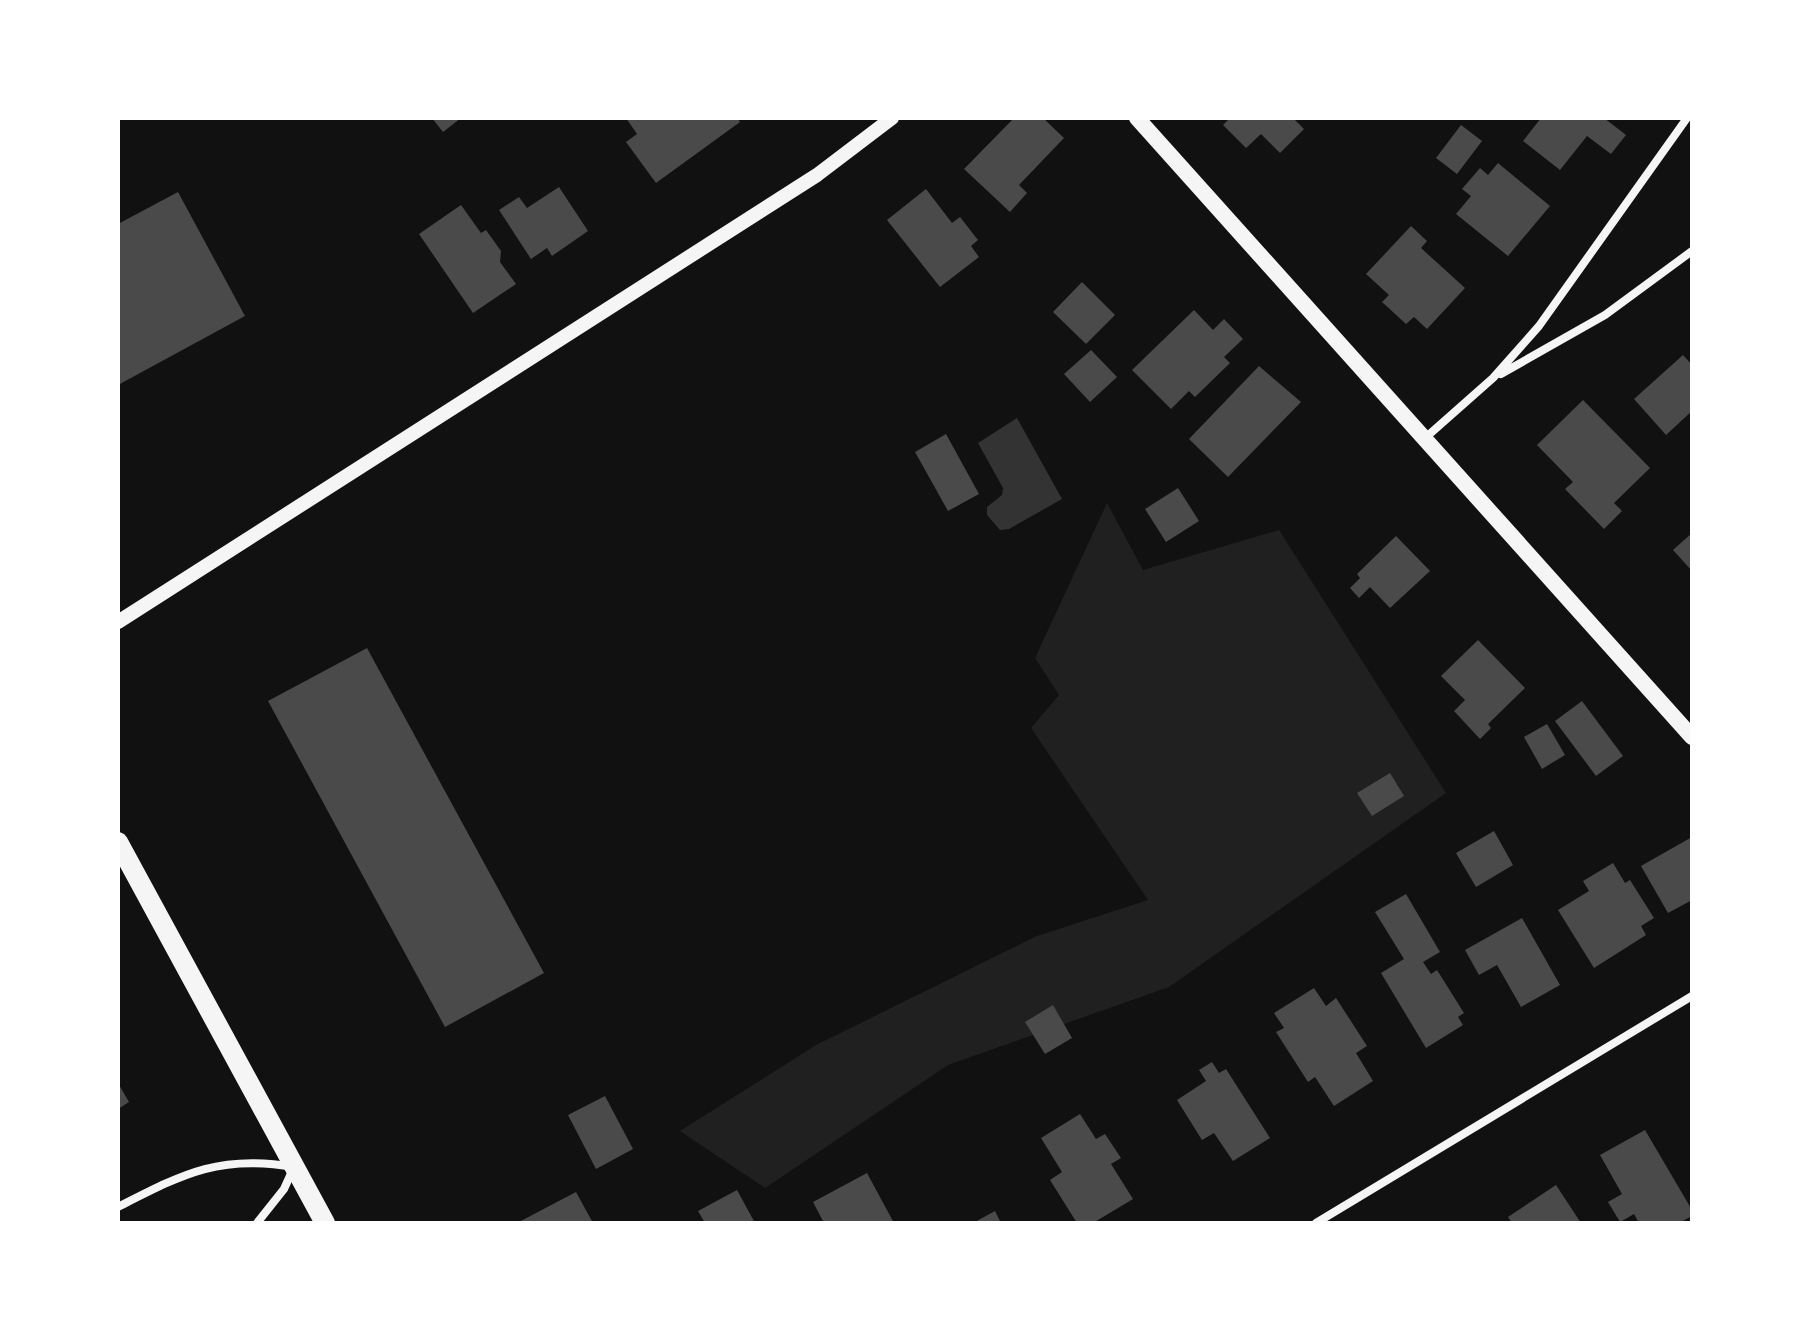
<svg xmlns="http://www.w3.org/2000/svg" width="1810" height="1341" font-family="'Source Serif 4',serif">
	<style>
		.green { fill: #202020 }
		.water { fill: #333 }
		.building { fill: #4a4a4a }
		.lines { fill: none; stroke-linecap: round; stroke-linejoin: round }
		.minor { stroke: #f5f5f5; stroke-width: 8 }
		.tertiary { stroke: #f5f5f5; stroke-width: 14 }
		.secondary { stroke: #f5f5f5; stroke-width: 16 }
		.primary { stroke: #f5f5f5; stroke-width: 20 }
	</style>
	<rect width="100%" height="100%" fill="#111"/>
	<path class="green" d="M 1107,503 L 1143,570 L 1279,530 L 1446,793 L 1169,987 L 948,1065 L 765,1188 L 680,1131 L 816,1045 L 1037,936 L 1148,900 L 1031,728 L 1059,695 L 1035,658 Z"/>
	<path class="water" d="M 1017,418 L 1062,499 L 1009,529 L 1000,530 L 987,515 L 987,507 L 1002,495 L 1003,488 L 978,443 Z"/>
	<path class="building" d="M 432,118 L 461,118 L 443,132 Z
		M 626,118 L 737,118 L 740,122 L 656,183 L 626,142 L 637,134 Z
		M 1014,118 L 1043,118 L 1064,138 L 1019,185 L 1027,193 L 1010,212 L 964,169 Z
		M 1230,118 L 1293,118 L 1304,129 L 1280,153 L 1261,134 L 1246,148 L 1223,125 Z
		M 1541,118 L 1604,118 L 1626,135 L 1611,154 L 1587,136 L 1560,170 L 1523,141 Z
		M 1461,125 L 1482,141 L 1457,174 L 1436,158 Z
		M 1498,163 L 1550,206 L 1508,256 L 1456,214 L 1471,196 L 1462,189 L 1480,168 L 1488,175 Z
		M 559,187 L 588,231 L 552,256 L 547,248 L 531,259 L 499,210 L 519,197 L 527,208 Z
		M 926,189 L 952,223 L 960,217 L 978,240 L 971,246 L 979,257 L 940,287 L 887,220 Z
		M 178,192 L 245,316 L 118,385 L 118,224 Z
		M 461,205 L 481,233 L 486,230 L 501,251 L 500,262 L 516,284 L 473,313 L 419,234 Z
		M 1411,226 L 1427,241 L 1421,248 L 1465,288 L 1427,329 L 1414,317 L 1406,324 L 1382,302 L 1389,295 L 1366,274 Z
		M 1082,282 L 1115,315 L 1086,344 L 1053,312 Z
		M 1194,310 L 1213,330 L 1224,319 L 1243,339 L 1224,357 L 1230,363 L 1195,397 L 1189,391 L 1171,409 L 1132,370 Z
		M 1091,350 L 1117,377 L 1090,402 L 1064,374 Z
		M 1683,355 L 1692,365 L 1692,411 L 1666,435 L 1634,399 Z
		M 1259,366 L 1301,402 L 1228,477 L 1189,439 Z
		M 1583,400 L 1650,468 L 1614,503 L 1622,511 L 1604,529 L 1565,489 L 1573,482 L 1537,445 Z
		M 946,434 L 979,494 L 948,511 L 915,452 Z
		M 1178,488 L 1199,521 L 1166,542 L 1145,509 Z
		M 1692,533 L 1692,571 L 1673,550 Z
		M 1396,536 L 1430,571 L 1390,608 L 1370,587 L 1359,598 L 1350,588 L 1360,578 L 1357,574 Z
		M 1478,640 L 1525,688 L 1488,724 L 1491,728 L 1480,739 L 1454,711 L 1465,700 L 1441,676 Z
		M 367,648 L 544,973 L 445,1027 L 268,701 Z
		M 1582,701 L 1623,756 L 1596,776 L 1555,721 Z
		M 1547,724 L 1565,755 L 1542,769 L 1524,737 Z
		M 1390,773 L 1404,796 L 1372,816 L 1357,793 Z
		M 1494,831 L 1513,865 L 1476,887 L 1456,853 Z
		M 1692,837 L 1692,900 L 1668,913 L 1641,866 Z
		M 1613,863 L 1625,883 L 1630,880 L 1654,918 L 1641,926 L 1646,935 L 1594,968 L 1558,910 L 1589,891 L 1583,881 Z
		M 1406,894 L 1440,952 L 1423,962 L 1431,974 L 1437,970 L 1464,1013 L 1458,1017 L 1463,1025 L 1426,1048 L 1381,973 L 1404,959 L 1375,912 Z
		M 1522,918 L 1560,985 L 1521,1007 L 1497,965 L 1479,975 L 1465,950 Z
		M 1314,988 L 1326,1006 L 1336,998 L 1367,1046 L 1356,1053 L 1373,1081 L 1334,1106 L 1315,1077 L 1308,1082 L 1276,1032 L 1284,1028 L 1274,1013 Z
		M 1053,1005 L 1072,1038 L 1045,1054 L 1025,1022 Z
		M 1212,1062 L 1219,1073 L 1226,1069 L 1270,1138 L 1233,1161 L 1214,1133 L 1202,1140 L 1177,1100 L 1206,1081 L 1199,1070 Z
		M 118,1083 L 129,1102 L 118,1109 Z
		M 605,1096 L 633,1149 L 596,1169 L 568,1115 Z
		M 1080,1114 L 1096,1139 L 1105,1134 L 1121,1158 L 1111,1164 L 1133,1199 L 1093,1223 L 1077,1223 L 1050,1180 L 1062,1172 L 1041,1138 Z
		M 1645,1130 L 1692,1210 L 1692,1216 L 1679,1223 L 1639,1223 L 1634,1214 L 1620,1222 L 1608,1202 L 1622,1194 L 1600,1155 Z
		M 867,1173 L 894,1223 L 824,1223 L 813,1202 Z
		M 1556,1185 L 1581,1223 L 1512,1223 L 1508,1217 Z
		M 737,1190 L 755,1223 L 705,1223 L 698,1211 Z
		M 576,1192 L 593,1223 L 517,1223 Z
		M 995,1211 L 1001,1223 L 973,1223 Z"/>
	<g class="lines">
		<path class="minor" d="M 1501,374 L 1605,315 L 1692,251
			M 1424,439 L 1493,378 L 1539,326 L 1687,118
			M 118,1207 C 183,1174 219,1154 294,1167 L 284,1189 L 257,1223
			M 1316,1223 L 1692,996"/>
		<path class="tertiary" d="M 118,622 L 817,175 L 892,118"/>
		<path class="secondary" d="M 1137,118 L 1692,737"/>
		<path class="primary" d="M 118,842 L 325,1223"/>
	</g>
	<rect width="1810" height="1341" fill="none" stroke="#ffffff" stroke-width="240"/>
</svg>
